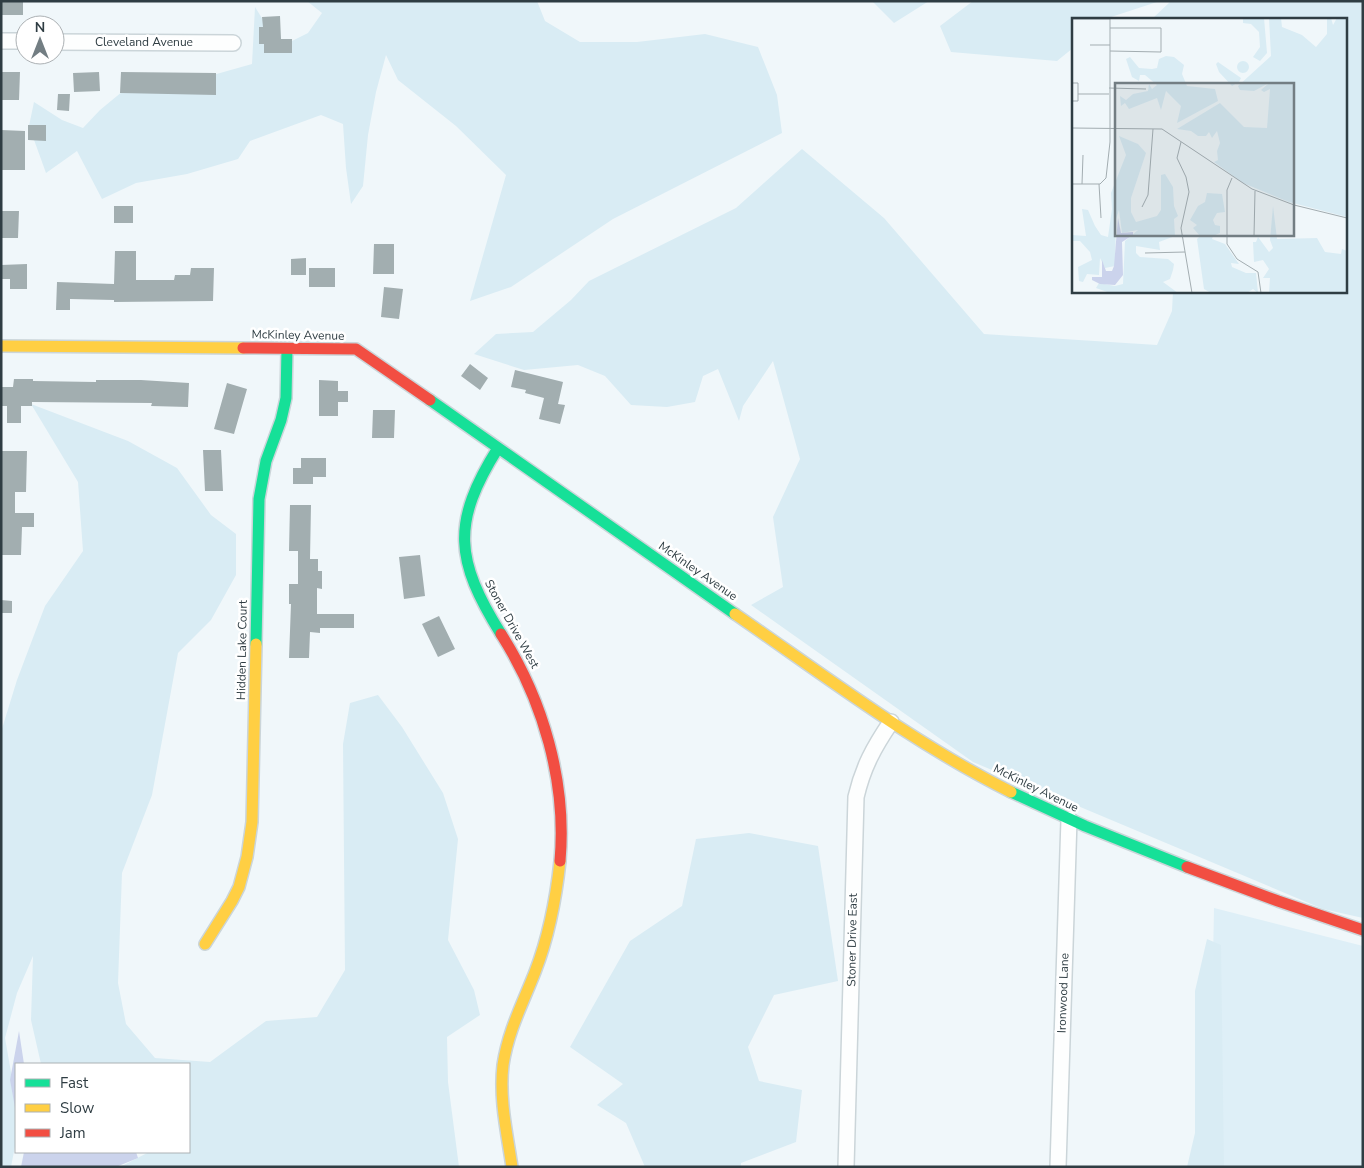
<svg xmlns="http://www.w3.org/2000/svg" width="1364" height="1168" font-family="'Nunito Sans',sans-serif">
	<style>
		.built { fill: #deeff7 }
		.green { fill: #d9ecf4 }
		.water { fill: #cbd3ec }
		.building { fill: #a2aeb0 }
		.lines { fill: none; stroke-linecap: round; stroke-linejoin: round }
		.street-casing { stroke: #cbd5d9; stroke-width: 18 }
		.fast-casing { stroke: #cbd5d9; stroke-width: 14 }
		.slow-casing { stroke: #cbd5d9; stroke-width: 14 }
		.jam-casing { stroke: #cbd5d9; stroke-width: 14 }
		.street { stroke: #fdfefe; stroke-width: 15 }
		.fast { stroke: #16e098; stroke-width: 11 }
		.slow { stroke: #ffcf43; stroke-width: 11 }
		.jam { stroke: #f24e42; stroke-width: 11 }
		.labels { text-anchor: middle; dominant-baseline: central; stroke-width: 5; stroke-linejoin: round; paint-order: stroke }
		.street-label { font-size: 12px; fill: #2f3d43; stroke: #fff }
		.inset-road { fill: none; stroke: #a3adb1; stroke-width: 1 }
		.view { fill: #737e83; fill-opacity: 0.15; stroke: #737e83; stroke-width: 2.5 }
		.inset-edge { fill: none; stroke: #2f3d43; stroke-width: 2.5 }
	</style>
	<rect width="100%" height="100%" fill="#f0f7fa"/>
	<path class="built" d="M 1214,908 L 1363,946 L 1363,1167 L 1209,1167 Z"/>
	<path class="green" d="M 307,1 L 537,1 L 545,21 L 580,42 L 637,42 L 705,34 L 758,47 L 777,95 L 782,133 L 613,219 L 511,287 L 470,301 L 506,175 L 456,126 L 398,80 L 386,55 L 376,92 L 368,135 L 363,186 L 351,204 L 346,168 L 343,124 L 321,115 L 250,141 L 238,159 L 187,174 L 136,183 L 102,199 L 77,151 L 46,173 L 29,126 L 34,102 L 62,120 L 83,128 L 100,110 L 134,82 L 174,86 L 252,64 L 255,7 L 280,47 L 308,33 L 322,13 Z
		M 872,1 L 929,1 L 894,23 Z
		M 973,1 L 1160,1 L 1105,19 L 1073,19 L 1073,48 L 1057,61 L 951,52 L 940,26 Z
		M 1171,1 L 1363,1 L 1363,918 L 1323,909 L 973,762 L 751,605 L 783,587 L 773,517 L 800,459 L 773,361 L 743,406 L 739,421 L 718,369 L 703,376 L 695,402 L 667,407 L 631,405 L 605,376 L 578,365 L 524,370 L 474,354 L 496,334 L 533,332 L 571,300 L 589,281 L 736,208 L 802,149 L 884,218 L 984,334 L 1157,345 L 1172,311 L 1173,291 L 1345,291 L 1345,19 L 1152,19 Z
		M 31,404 L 128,441 L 177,468 L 211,515 L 236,534 L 236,575 L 211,620 L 178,653 L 152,795 L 122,873 L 118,983 L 126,1024 L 155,1058 L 210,1062 L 266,1021 L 317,1017 L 345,970 L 343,744 L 350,703 L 378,695 L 402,727 L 443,793 L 458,839 L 448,940 L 474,990 L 480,1015 L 447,1037 L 448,1082 L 459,1167 L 120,1167 L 149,1152 L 189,1152 L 189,1064 L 41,1064 L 31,1020 L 33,956 L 17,993 L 5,1038 L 16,1101 L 16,1141 L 11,1167 L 1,1167 L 1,732 L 17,680 L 45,606 L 83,551 L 78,482 Z
		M 749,833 L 818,846 L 838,981 L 774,995 L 748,1047 L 759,1081 L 802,1090 L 796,1142 L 741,1163 L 741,1167 L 645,1167 L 626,1123 L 597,1105 L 623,1084 L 570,1047 L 630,941 L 682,906 L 696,839 Z
		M 1207,939 L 1221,945 L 1224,1167 L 1187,1167 L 1195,1133 L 1195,991 Z"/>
	<path class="water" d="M 19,1031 L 24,1064 L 16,1064 L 16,1113 L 10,1080 Z
		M 24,1152 L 136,1152 L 138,1158 L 116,1167 L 21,1167 Z"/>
	<path class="building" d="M 2,1 L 23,1 L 23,15 L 2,15 Z
		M 280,16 L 281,39 L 292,39 L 292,53 L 264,53 L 264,44 L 259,44 L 259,27 L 263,27 L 262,17 Z
		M 1,72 L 20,72 L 19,100 L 1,100 Z
		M 99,72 L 100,91 L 74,92 L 73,73 Z
		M 121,72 L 216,73 L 216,95 L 120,93 Z
		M 58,94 L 70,94 L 69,111 L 57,110 Z
		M 28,125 L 46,125 L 46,141 L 28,140 Z
		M 1,130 L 25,131 L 25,170 L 1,170 Z
		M 114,206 L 133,206 L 133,223 L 114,223 Z
		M 1,211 L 19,211 L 18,238 L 1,238 Z
		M 374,244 L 394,244 L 394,274 L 373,274 Z
		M 115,251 L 136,251 L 136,280 L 174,280 L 175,275 L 190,275 L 191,268 L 214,268 L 213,301 L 114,302 L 114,300 L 70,299 L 70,310 L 56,310 L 57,282 L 114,284 Z
		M 306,258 L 306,275 L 291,275 L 291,259 Z
		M 27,264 L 27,289 L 10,289 L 10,279 L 1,279 L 1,265 Z
		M 309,268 L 335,268 L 335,287 L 309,287 Z
		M 384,287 L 403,289 L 399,319 L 381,317 Z
		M 470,364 L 488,378 L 480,390 L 461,376 Z
		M 515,370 L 563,382 L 558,404 L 565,405 L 560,424 L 539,419 L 544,398 L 525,393 L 526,390 L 511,387 Z
		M 14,379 L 33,379 L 33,381 L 96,382 L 96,380 L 141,380 L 189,383 L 188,407 L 151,406 L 152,403 L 32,402 L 32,406 L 21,406 L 21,423 L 7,423 L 7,406 L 1,406 L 1,387 L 13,387 Z
		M 319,380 L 338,381 L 338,391 L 348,391 L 348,402 L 338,402 L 338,416 L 319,416 Z
		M 227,383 L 247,389 L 234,434 L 214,429 Z
		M 373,410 L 395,410 L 394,438 L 372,438 Z
		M 203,450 L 221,450 L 223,491 L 205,491 Z
		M 1,451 L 27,451 L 26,492 L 15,492 L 15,513 L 34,513 L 34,527 L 22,527 L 21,555 L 1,555 Z
		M 301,458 L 326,458 L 326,477 L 313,477 L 313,484 L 293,484 L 293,468 L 301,468 Z
		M 290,505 L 311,505 L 310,559 L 318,559 L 318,571 L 322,571 L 322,589 L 317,588 L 317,614 L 354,614 L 354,628 L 320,628 L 320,633 L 310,632 L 309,658 L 289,658 L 291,604 L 289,604 L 289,584 L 298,584 L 298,551 L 289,551 Z
		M 420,555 L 425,596 L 404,599 L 399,557 Z
		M 1,600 L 12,601 L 12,613 L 1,613 Z
		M 439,616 L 455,649 L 438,657 L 422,624 Z"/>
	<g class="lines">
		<defs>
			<path id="street" d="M 1,41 L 25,41
				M 55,42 L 233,43
				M 846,1167 L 856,797 C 863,767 874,747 891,722
				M 1058,1167 L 1069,819"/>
			<path id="fast" d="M 430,400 L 735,614
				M 498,448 C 451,523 455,560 501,634
				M 256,644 L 259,499 L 266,461 L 281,420 L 286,398 L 287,349
				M 1011,792 L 1085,826 L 1187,867"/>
			<path id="slow" d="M 1,346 L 243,348
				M 735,614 C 825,676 913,743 1011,792
				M 205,944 L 232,901 L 239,887 L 247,857 L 252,822 L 256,644
				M 512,1167 C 507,1133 499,1099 503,1065 C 508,1031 523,1003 535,972 C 549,936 556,899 560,861"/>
			<path id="jam" d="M 243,348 L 356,349 L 430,400
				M 501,634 C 543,700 567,782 560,861
				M 1187,867 L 1278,901 L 1363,930"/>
		</defs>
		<use href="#street" class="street-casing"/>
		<use href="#fast" class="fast-casing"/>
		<use href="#slow" class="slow-casing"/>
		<use href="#jam" class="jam-casing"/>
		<use href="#street" class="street"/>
		<use href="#fast" class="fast"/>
		<use href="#slow" class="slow"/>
		<use href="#jam" class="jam"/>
	</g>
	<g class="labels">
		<g class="street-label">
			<text x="144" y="42">Cleveland Avenue</text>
			<text transform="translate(298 335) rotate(1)">McKinley Avenue</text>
			<text transform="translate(698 571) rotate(35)">McKinley Avenue</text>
			<text transform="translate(512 624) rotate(61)">Stoner Drive West</text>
			<text transform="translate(242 650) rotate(-89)">Hidden Lake Court</text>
			<text transform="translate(1036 788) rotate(26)">McKinley Avenue</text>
			<text transform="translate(852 940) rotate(-89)">Stoner Drive East</text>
			<text transform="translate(1063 993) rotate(-88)">Ironwood Lane</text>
		</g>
	</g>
	<g transform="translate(1072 18)">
		<rect width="275" height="275" fill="#f0f7fa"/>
		<path d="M 171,0 L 192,0 L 195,35 L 188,43 L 181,39 L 188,29 L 187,14 L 179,6 L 171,5 ZM 197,0 L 209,0 L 210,9 L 230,17 L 244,29 L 255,16 L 255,0 L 259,0 L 261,7 L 265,0 L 275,0 L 275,199 L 217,184 L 171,165 L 142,144 L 146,142 L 145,133 L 148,125 L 145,113 L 140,120 L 137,114 L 134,118 L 126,118 L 119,113 L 105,111 L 148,85 L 172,109 L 195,110 L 198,71 L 192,74 L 189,72 L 197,65 L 182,73 L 168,72 L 166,68 L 199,38 ZM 94,38 L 102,39 L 112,47 L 110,56 L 115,68 L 143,71 L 146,83 L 105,105 L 109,88 L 94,73 L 89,92 L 85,80 L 57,91 L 53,85 L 49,88 L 48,78 L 54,82 L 61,76 L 76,73 L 77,66 L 80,71 L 85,67 L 73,57 L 68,57 L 67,63 L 60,59 L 54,41 L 58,39 L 67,50 L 80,51 L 85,50 L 87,41 ZM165 49a6 6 0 1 1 12 0a6 6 0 1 1-12 0ZM 146,44 L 169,60 L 167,64 L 160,68 L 147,54 L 144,46 ZM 47,118 L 66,126 L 74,135 L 59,180 L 59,194 L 64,204 L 85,198 L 89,192 L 89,157 L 93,156 L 101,169 L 102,188 L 106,198 L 102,201 L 103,218 L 87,224 L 88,232 L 64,228 L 64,235 L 68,239 L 96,241 L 102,246 L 101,252 L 98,261 L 91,264 L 106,275 L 38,275 L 24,270 L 27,265 L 43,268 L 51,266 L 53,223 L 66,212 L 50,215 L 47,192 L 44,201 L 43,248 L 33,250 L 28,240 L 27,257 L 15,256 L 11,264 L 7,263 L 6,249 L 20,242 L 18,234 L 8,223 L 0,223 L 0,217 L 14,218 L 10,191 L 16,192 L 23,208 L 29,217 L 36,219 L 40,191 L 39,175 L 54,137 ZM 135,175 L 150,176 L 153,194 L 145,195 L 141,202 L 143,207 L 148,208 L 148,215 L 141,218 L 140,221 L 153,226 L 167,246 L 159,245 L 160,249 L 174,255 L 184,255 L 186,275 L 181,271 L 175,275 L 139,275 L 132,271 L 125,221 L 128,218 L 121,210 L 125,207 L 118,202 L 126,188 L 133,184 ZM 201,188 L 205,221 L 245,220 L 253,234 L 269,236 L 270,231 L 275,233 L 275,275 L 197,275 L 198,260 L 191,260 L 197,251 L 191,242 L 182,244 L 181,224 L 184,224 L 186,219 L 197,234 L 201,230 L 198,222 Z" fill="#d9ecf4"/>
		<path d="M 46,200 L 49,215 L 61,214 L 61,217 L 50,224 L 51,257 L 43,267 L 28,266 L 20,262 L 20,259 L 30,259 L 30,242 L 34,253 L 40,253 L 42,248 Z" fill="#cbd3ec"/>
		<path class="inset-road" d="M 0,1 L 38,1M 18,27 L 38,27M 38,33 L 89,34 L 89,10 L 38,10M 0,65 L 6,65 L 6,83 L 0,83M 37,70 L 74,71M 6,76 L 37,76M 0,110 L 90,111 L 180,171 L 222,187 L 275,200M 109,124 L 105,140 L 114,159 L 117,174 L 109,210 L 120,275M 160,160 L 155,172 L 155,226 L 165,241 L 186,254 L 189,275M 0,166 L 28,166 L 34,160 L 38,124 L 38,0M 10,166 L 11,137M 27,166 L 29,200M 70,189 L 76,177 L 81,111M 182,218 L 183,173M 73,235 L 113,234"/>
		<path class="view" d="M 43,65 L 222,65 L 222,218 L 43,218 Z"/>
		<rect width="275" height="275" class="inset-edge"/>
	</g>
	<rect width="1364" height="1168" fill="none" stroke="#2f3d43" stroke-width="5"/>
	<rect x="15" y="1063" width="175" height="90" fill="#ffffff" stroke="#acb1b4"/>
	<rect x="25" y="1079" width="25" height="8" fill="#16e098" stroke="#acb1b4"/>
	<text x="60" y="1088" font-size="15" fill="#2f3d43">Fast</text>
	<rect x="25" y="1104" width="25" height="8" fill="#ffcf43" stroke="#acb1b4"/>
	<text x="60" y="1113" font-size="15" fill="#2f3d43">Slow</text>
	<rect x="25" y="1129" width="25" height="8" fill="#f24e42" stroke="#acb1b4"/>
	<text x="60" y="1138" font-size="15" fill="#2f3d43">Jam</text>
	<g transform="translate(40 40)"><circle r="24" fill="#ffffff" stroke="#acb1b4"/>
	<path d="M0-4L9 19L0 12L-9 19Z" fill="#737e83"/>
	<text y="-8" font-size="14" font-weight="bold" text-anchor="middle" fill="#2f3d43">N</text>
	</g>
</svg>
